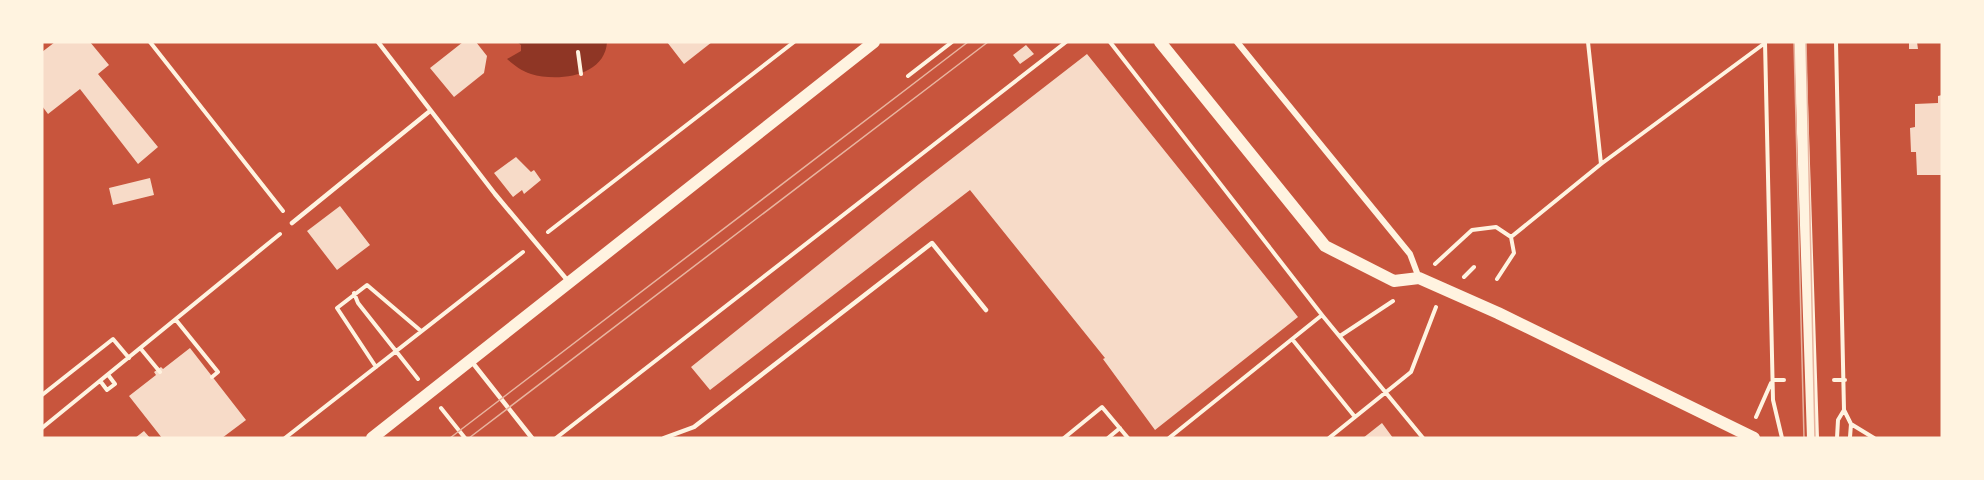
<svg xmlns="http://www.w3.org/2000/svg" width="1984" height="480" font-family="'Source Sans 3',sans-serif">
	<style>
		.water { fill: #8f3625 }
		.building { fill: #f7dbc8 }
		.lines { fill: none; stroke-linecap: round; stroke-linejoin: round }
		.path { stroke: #fff3e0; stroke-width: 4 }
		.service { stroke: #fff3e0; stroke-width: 4.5 }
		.minor { stroke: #fff3e0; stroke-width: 6 }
		.secondary { stroke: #fff3e0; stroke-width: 12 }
		.tram { stroke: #e9b49f; stroke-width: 1.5 }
	</style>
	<rect width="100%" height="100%" fill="#c8553d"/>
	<path class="water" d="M 517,42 L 607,42 C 605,77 557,82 531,74 C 521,71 514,65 507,59 L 521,51 L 521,45 Z"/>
	<path class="building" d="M 55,42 L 90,42 L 109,65 L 98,74 L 158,147 L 138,164 L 80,89 L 48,114 L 42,106 L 42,52 Z
		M 463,42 L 476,42 L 487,56 L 484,73 L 454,97 L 430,68 Z
		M 667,42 L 712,42 L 684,64 Z
		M 1909,42 L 1917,42 L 1918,49 L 1909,49 Z
		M 1026,45 L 1034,54 L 1020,64 L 1013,55 Z
		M 1087,54 L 1298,317 L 1155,430 L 1103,359 L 1105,358 L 970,190 L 710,390 L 691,367 L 919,184 Z
		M 1942,95 L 1942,175 L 1917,175 L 1916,152 L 1911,152 L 1910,128 L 1915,127 L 1915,104 L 1938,103 L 1938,96 Z
		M 516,157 L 531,172 L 534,170 L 541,180 L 524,194 L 522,190 L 513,197 L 494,173 Z
		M 150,178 L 154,195 L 113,205 L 109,188 Z
		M 340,206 L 370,245 L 337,270 L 307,231 Z
		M 190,348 L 246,420 L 222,438 L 162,438 L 129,396 L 156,375 L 154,372 L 161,367 L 163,369 Z
		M 1382,423 L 1393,438 L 1363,438 Z
		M 144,431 L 150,438 L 135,438 Z"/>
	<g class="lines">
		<path class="path" d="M 150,42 L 283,211
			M 1110,42 L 1322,315
			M 1588,42 L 1601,164
			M 1765,42 L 1773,400 L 1782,438
			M 1836,42 L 1844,410 L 1851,424 L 1850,437
			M 578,52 L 581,74
			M 908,76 L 952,42
			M 548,232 L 794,42
			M 1511,237 L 1601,164 L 1765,43
			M 1435,264 L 1472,230 L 1496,227 L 1511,237 L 1514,253 L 1497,279
			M 1464,277 L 1474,267
			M 354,293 L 358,303 L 418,379
			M 176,320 L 218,372 L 212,377
			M 1340,336 L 1393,301
			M 1292,339 L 1355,417
			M 141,349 L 160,372
			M 376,367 L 337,308 L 367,285 L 421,331
			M 1773,380 L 1784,380
			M 1834,380 L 1845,380
			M 101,382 L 107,390 L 115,384 L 109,376
			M 42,395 L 113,339 L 129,358
			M 441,408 L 465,438
			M 1756,417 L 1771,383
			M 1851,424 L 1874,438
			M 42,428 L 280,234
			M 285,438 L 523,252
			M 556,438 L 1066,42
			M 1064,438 L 1102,407 L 1128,438
			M 1108,438 L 1120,428
			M 1169,438 L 1322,315 L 1423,438
			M 1329,438 L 1411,372 L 1436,307
			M 1837,438 L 1838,420 L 1844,410"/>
		<path class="service" d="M 378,42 L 495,194 L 568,281
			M 292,223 L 430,111
			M 472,362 L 532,438
			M 664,438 L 694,427 L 932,243 L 986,310"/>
		<path class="minor" d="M 1237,42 L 1410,254 L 1419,278"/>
		<path class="secondary" d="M 1160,42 L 1325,246 L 1394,281 L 1419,278 L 1498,313 L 1754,438
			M 1800,42 L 1813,438
			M 372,438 L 874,42"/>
		<path class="tram" d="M 1794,42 L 1804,438
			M 1806,42 L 1815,438
			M 450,438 L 968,42
			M 469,438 L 988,42"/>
	</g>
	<rect width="1984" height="480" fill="none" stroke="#fff3e0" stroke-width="87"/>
</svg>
